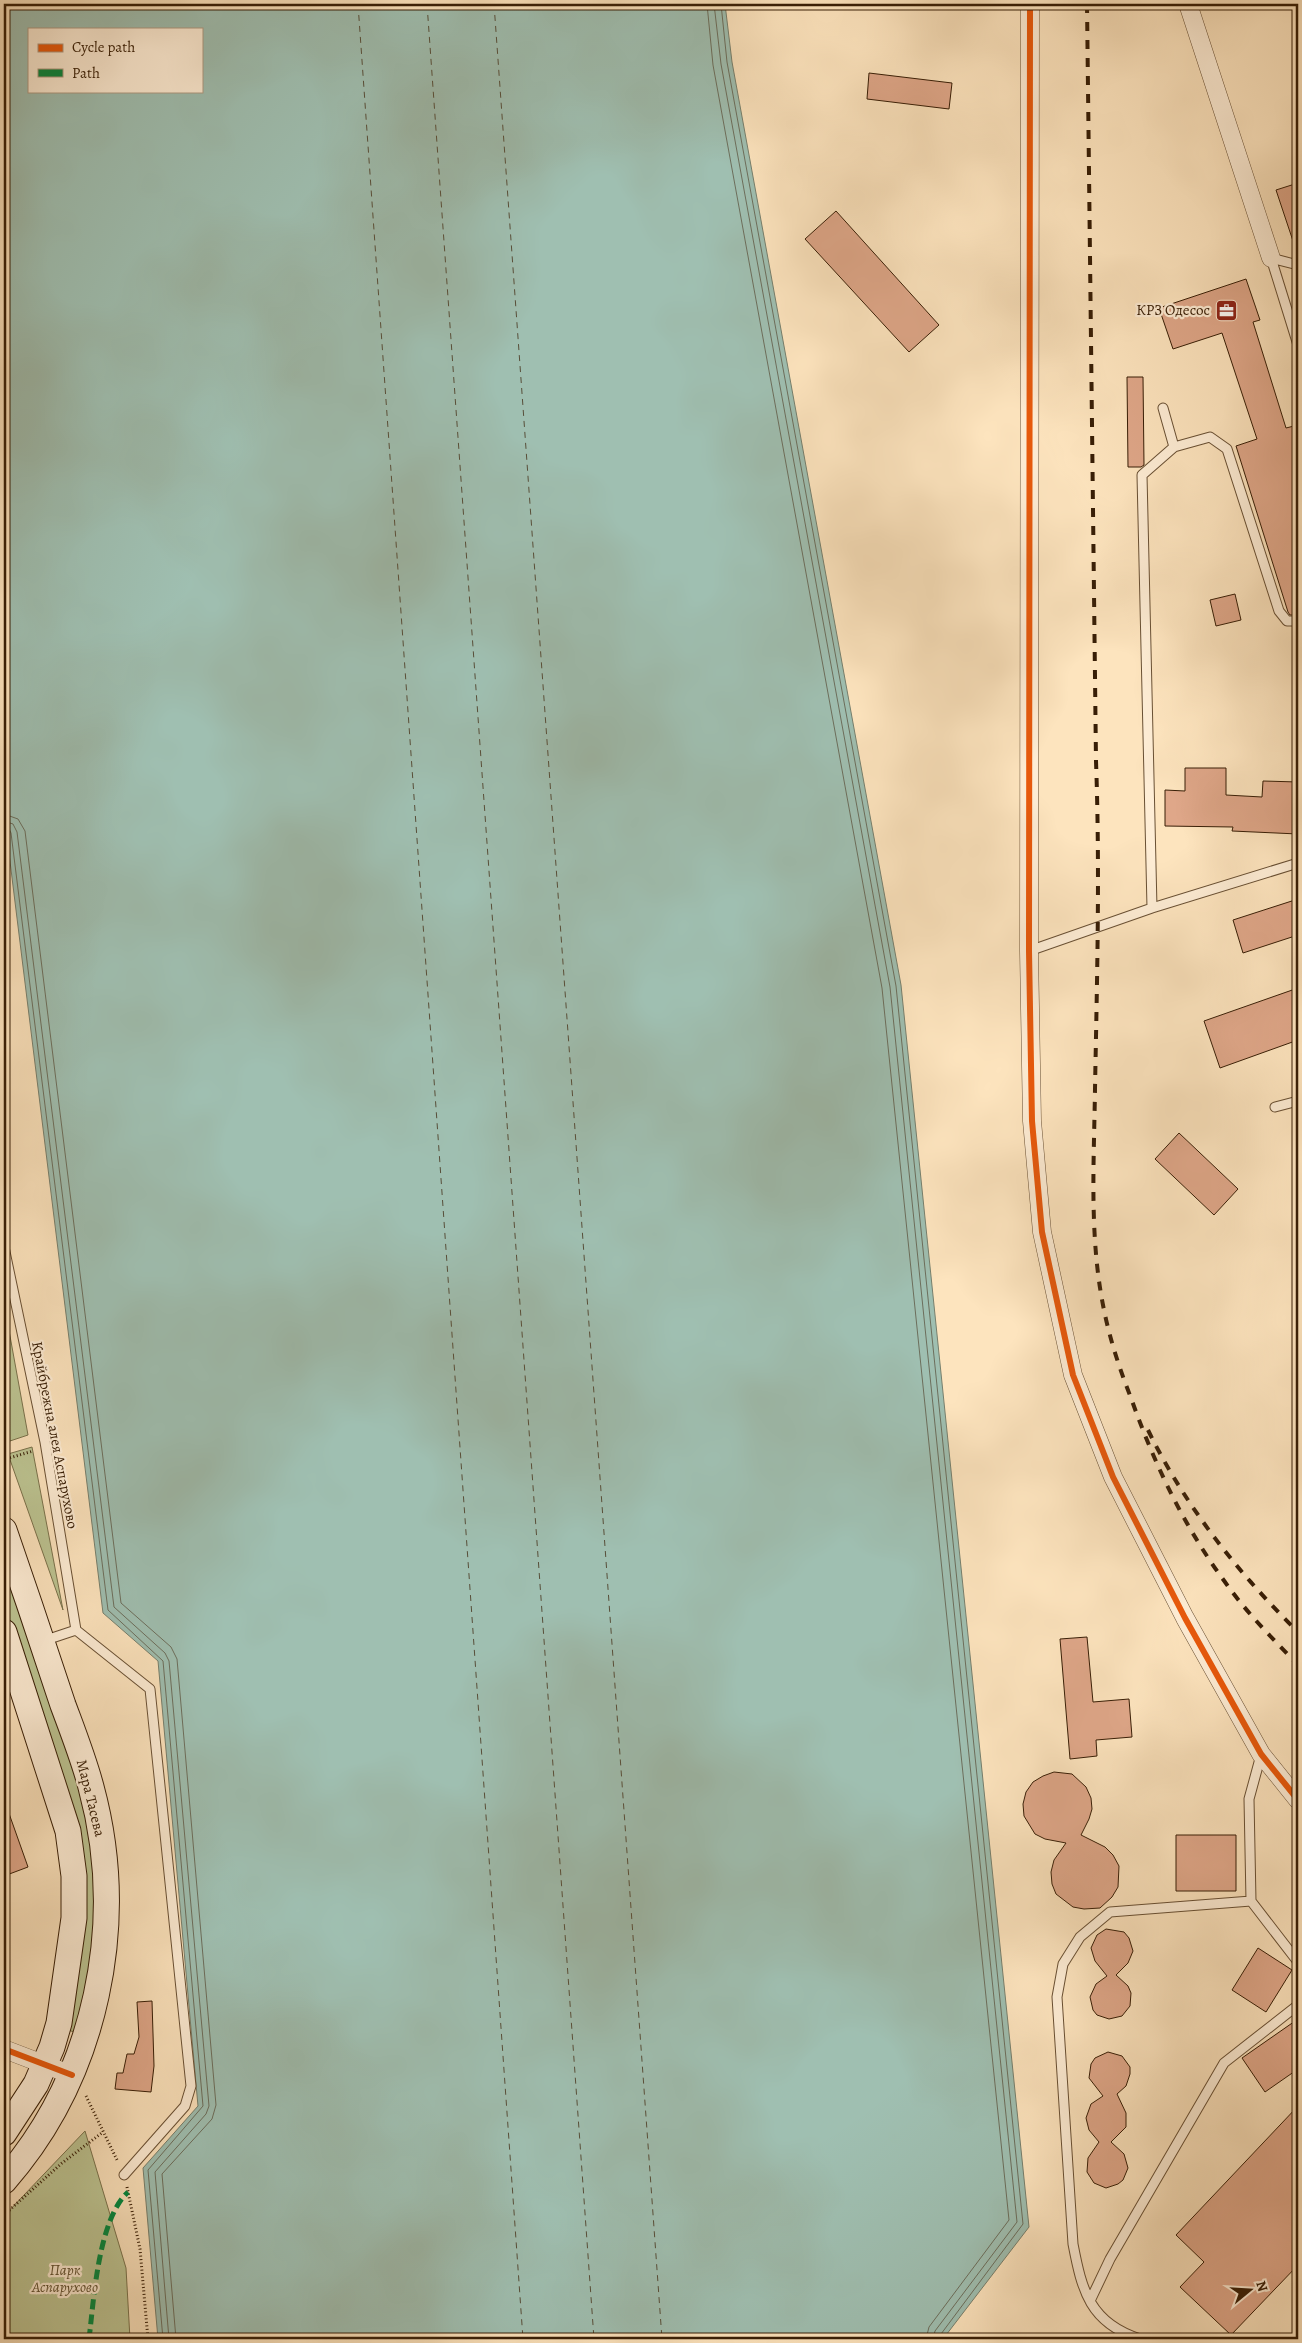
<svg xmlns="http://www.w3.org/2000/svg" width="1302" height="2343" font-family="Alegreya,serif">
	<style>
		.green { fill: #bdc593; stroke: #7a724c }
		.water { fill: #9fbfb1; stroke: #767f6d; fill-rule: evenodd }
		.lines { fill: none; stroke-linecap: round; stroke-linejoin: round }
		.shore { stroke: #6c6e5c; stroke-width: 1 }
		.ferry { stroke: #574e39; stroke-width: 1; stroke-dasharray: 6 5; stroke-linecap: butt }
		.building { fill: #dfa789; stroke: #381e06 }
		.lane-casing { stroke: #695034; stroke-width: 11 }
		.street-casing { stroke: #695034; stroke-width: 19 }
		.secondary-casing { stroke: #381e06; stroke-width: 27 }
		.path { stroke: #381e06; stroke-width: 3; stroke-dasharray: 1 2.5; stroke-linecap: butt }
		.lane { stroke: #feedd5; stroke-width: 9 }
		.street { stroke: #feedd5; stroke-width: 18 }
		.secondary { stroke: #feedd5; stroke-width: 25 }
		.rail { stroke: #381e06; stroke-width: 4; stroke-dasharray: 9 9; stroke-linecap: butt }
		.quiet { stroke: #00873e; stroke-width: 5; stroke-dasharray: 10 5; stroke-linecap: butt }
		.cycleway-casing { stroke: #feedd5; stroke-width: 9 }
		.cycleway { stroke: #e8590c; stroke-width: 6 }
		.labels { text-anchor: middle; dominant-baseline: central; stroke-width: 4.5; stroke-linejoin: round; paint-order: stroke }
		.poi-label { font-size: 15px; fill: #381e06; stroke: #feedd5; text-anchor: end }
		.street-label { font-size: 15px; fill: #381e06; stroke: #feedd5 }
		.park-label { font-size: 15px; font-style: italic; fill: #605030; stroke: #feedd5 }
	</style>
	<rect width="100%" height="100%" fill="#fde4be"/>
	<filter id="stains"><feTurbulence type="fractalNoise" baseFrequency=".004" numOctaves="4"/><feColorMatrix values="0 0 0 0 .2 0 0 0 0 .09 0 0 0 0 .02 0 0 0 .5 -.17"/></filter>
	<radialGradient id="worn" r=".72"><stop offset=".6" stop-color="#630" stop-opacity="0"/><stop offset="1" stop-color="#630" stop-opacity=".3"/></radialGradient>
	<path class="green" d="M 4,1303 L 28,1435 L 4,1443 Z
		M 32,1447 L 63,1610 L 8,1454 Z
		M 4,1527 L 81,1790 L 96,1877 L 91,1975 L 75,2032 L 67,2030 L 74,1876 L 4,1631 Z
		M 85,2131 L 126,2268 L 130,2339 L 4,2339 L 4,2216 Z"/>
	<path class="water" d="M 4,4 L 725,4 L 732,62 L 901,985 L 1029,2227 L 943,2339 L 158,2339 L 143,2168 L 198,2106 L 158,1661 L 103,1613 L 4,813 ZM 29,29 L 201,29 L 201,91 L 29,91 Z"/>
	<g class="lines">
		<path class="shore" d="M 707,4 L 713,65 L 882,988 L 1009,2220 L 929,2327 L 926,2339
			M 714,4 L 721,64 L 890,987 L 1017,2222 L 935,2331 L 933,2339
			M 721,4 L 727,62 L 896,986 L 1023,2224 L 941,2334 L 939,2339
			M 4,814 L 18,819 L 25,831 L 121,1603 L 171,1647 L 177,1659 L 216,2105 L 212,2119 L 162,2174 L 176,2339
			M 4,821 L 13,824 L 17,832 L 114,1607 L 165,1653 L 169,1661 L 209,2106 L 206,2114 L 155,2172 L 169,2339
			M 4,827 L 9,829 L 11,833 L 108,1610 L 163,1661 L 203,2106 L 148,2170 L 163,2339"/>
		<path class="ferry" d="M 358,4 L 523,2339
			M 427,4 L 594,2339
			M 494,4 L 662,2339"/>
	</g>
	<path class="building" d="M 869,73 L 952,83 L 949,109 L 867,99 Z
		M 1298,183 L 1298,247 L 1295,247 L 1276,190 Z
		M 836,211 L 939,325 L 909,352 L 805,239 Z
		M 1246,279 L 1260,320 L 1253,322 L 1286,428 L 1298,425 L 1298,615 L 1290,615 L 1288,612 L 1236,446 L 1257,439 L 1222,333 L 1173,349 L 1159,308 Z
		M 1127,377 L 1143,377 L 1144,465 L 1141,467 L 1128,467 Z
		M 1235,594 L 1241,620 L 1216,626 L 1210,600 Z
		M 1185,768 L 1226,768 L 1226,795 L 1262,797 L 1263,781 L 1298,782 L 1298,834 L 1232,831 L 1233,827 L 1165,826 L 1165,790 L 1185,791 Z
		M 1298,899 L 1298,935 L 1243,953 L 1233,920 Z
		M 1298,988 L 1298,1040 L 1220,1068 L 1204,1021 Z
		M 1179,1133 L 1238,1189 L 1214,1215 L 1155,1159 Z
		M 1087,1637 L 1093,1702 L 1129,1699 L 1132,1737 L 1096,1740 L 1097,1756 L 1070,1759 L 1060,1639 Z
		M 1054,1772 L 1072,1774 L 1086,1787 L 1091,1798 L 1092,1809 L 1089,1819 L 1081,1835 L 1105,1847 L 1113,1855 L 1119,1866 L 1118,1887 L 1112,1897 L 1100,1908 L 1084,1909 L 1073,1907 L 1056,1894 L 1052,1884 L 1051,1872 L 1054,1860 L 1066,1843 L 1045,1839 L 1035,1834 L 1024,1816 L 1023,1804 L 1026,1792 L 1033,1782 L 1043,1776 Z
		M 6,1805 L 28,1867 L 4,1876 L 4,1806 Z
		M 1176,1835 L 1236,1835 L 1236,1891 L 1176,1891 Z
		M 1106,1929 L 1124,1932 L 1129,1938 L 1133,1951 L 1128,1963 L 1116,1975 L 1128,1986 L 1131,1993 L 1130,2006 L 1122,2016 L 1109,2019 L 1097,2015 L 1093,2010 L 1090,1997 L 1096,1984 L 1107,1976 L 1095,1961 L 1091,1948 L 1097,1935 Z
		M 1258,1948 L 1292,1970 L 1266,2012 L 1232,1990 Z
		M 152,2001 L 154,2066 L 151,2092 L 115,2089 L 117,2073 L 123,2073 L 127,2054 L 134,2054 L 139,2037 L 137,2002 Z
		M 1298,2019 L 1298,2069 L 1265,2092 L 1242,2058 Z
		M 1108,2052 L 1122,2056 L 1130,2067 L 1130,2074 L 1126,2086 L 1117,2094 L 1126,2113 L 1126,2127 L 1111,2142 L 1124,2154 L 1128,2168 L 1123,2180 L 1118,2184 L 1106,2188 L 1094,2183 L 1087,2172 L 1088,2158 L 1099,2142 L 1089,2130 L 1086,2118 L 1091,2104 L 1103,2096 L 1089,2078 L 1091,2064 L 1095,2058 Z
		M 1298,2106 L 1298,2265 L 1231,2335 L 1180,2287 L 1204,2262 L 1176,2235 Z"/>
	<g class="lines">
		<defs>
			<path id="lane" d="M 1271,258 L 1298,345
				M 1271,258 L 1298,265
				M 1174,447 L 1210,437 L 1227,449 L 1279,611 L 1287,621 L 1298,621
				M 1152,908 L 1142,475 L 1174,447 L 1163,408
				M 1029,951 L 1152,908 L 1298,863
				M 1275,1107 L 1298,1101
				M 4,1247 L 45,1442 L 76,1630
				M 76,1630 L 150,1689 L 191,2086 L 185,2106 L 124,2175
				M 43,1641 L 76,1630
				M 1261,1755 L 1249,1799 L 1251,1901 L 1298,1962
				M 1090,2301 L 1110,2259 L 1224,2063 L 1298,2005
				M 1140,2339 C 1090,2323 1082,2291 1073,2244 L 1057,1997 L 1063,1964 L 1080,1937 L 1110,1912 L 1251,1901"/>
			<path id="street" d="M 1030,4 L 1029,951 L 1032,1121 L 1042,1232 L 1073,1375 L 1113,1477 L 1185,1618 L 1261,1754 L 1298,1800
				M 1188,4 L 1271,258
				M 4,2049 L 72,2075"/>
			<path id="secondary" d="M 4,1530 C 24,1588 44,1647 63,1705 C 73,1732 84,1760 91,1787 C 128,1923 97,2075 4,2181
				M 4,1632 L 68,1831 L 74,1876 L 74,1918 L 59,2023 L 52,2047 L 36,2084 L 4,2133"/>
		</defs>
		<use href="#lane" class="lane-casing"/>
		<use href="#street" class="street-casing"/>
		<use href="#secondary" class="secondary-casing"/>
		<path class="path" d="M 4,1453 L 6,1459 L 33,1451
			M 86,2096 L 118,2162
			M 127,2187 L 140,2249 L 148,2339
			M 4,2215 L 62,2163 L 103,2132"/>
		<use href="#lane" class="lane"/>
		<use href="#street" class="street"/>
		<use href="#secondary" class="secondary"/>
		<path class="rail" d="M 1087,4 L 1096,761 C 1100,871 1097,980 1095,1089 C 1094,1163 1089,1238 1104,1310 C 1110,1340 1120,1370 1131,1398 C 1154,1463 1183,1525 1225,1582 C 1246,1612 1272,1638 1298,1665
			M 1148,1430 C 1185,1506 1238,1573 1298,1632"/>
		<path class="quiet" d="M 89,2339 C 94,2299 98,2220 128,2192"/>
		<defs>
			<path id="cycleway" d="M 1030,4 L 1029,951 L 1032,1121 L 1042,1232 L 1073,1375 L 1113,1477 L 1185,1618 L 1261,1754 L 1298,1800
				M 4,2049 L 72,2075"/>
		</defs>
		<use href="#cycleway" class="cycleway-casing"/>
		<use href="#cycleway" class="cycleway"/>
	</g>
	<defs>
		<symbol id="office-square" viewBox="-11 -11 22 22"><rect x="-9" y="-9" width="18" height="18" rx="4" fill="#8f2418" stroke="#feedd5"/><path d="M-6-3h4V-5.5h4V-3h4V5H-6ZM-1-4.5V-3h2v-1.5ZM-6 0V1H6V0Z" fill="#fff"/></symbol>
	</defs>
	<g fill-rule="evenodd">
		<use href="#office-square" x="1214" y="298" width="25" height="25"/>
	</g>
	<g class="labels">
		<g class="poi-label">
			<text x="1210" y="310">КРЗ Одесос</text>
		</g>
		<g class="street-label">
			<text transform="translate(55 1435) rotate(79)">Крайбрежна алея Аспарухово</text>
			<text transform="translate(91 1798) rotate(76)">Мара Тасева</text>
		</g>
		<g class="park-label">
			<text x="65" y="2270">Парк<tspan x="65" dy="17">Аспарухово</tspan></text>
		</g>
	</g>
	<rect width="1302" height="2343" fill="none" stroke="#fde4be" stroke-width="20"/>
	<rect x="5" y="5" width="1292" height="2333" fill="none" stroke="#381e06" stroke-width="2.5"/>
	<rect x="10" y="10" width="1282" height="2323" fill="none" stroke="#381e06"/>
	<rect x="28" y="28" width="175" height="65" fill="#feedd5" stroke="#af9a82"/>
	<rect x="38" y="44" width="25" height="8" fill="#e8590c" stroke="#af9a82"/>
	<text x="72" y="52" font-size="15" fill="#381e06">Cycle path</text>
	<rect x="38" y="69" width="25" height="8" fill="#00873e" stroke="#af9a82"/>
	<text x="72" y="78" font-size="15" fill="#381e06">Path</text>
	<g transform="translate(1250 2290) rotate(72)" stroke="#feedd5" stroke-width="4" paint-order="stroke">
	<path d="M0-4L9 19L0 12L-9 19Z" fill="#381e06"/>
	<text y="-8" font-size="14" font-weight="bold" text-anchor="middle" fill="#381e06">N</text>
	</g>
	<rect width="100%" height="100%" filter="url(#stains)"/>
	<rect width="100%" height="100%" fill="url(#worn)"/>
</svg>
